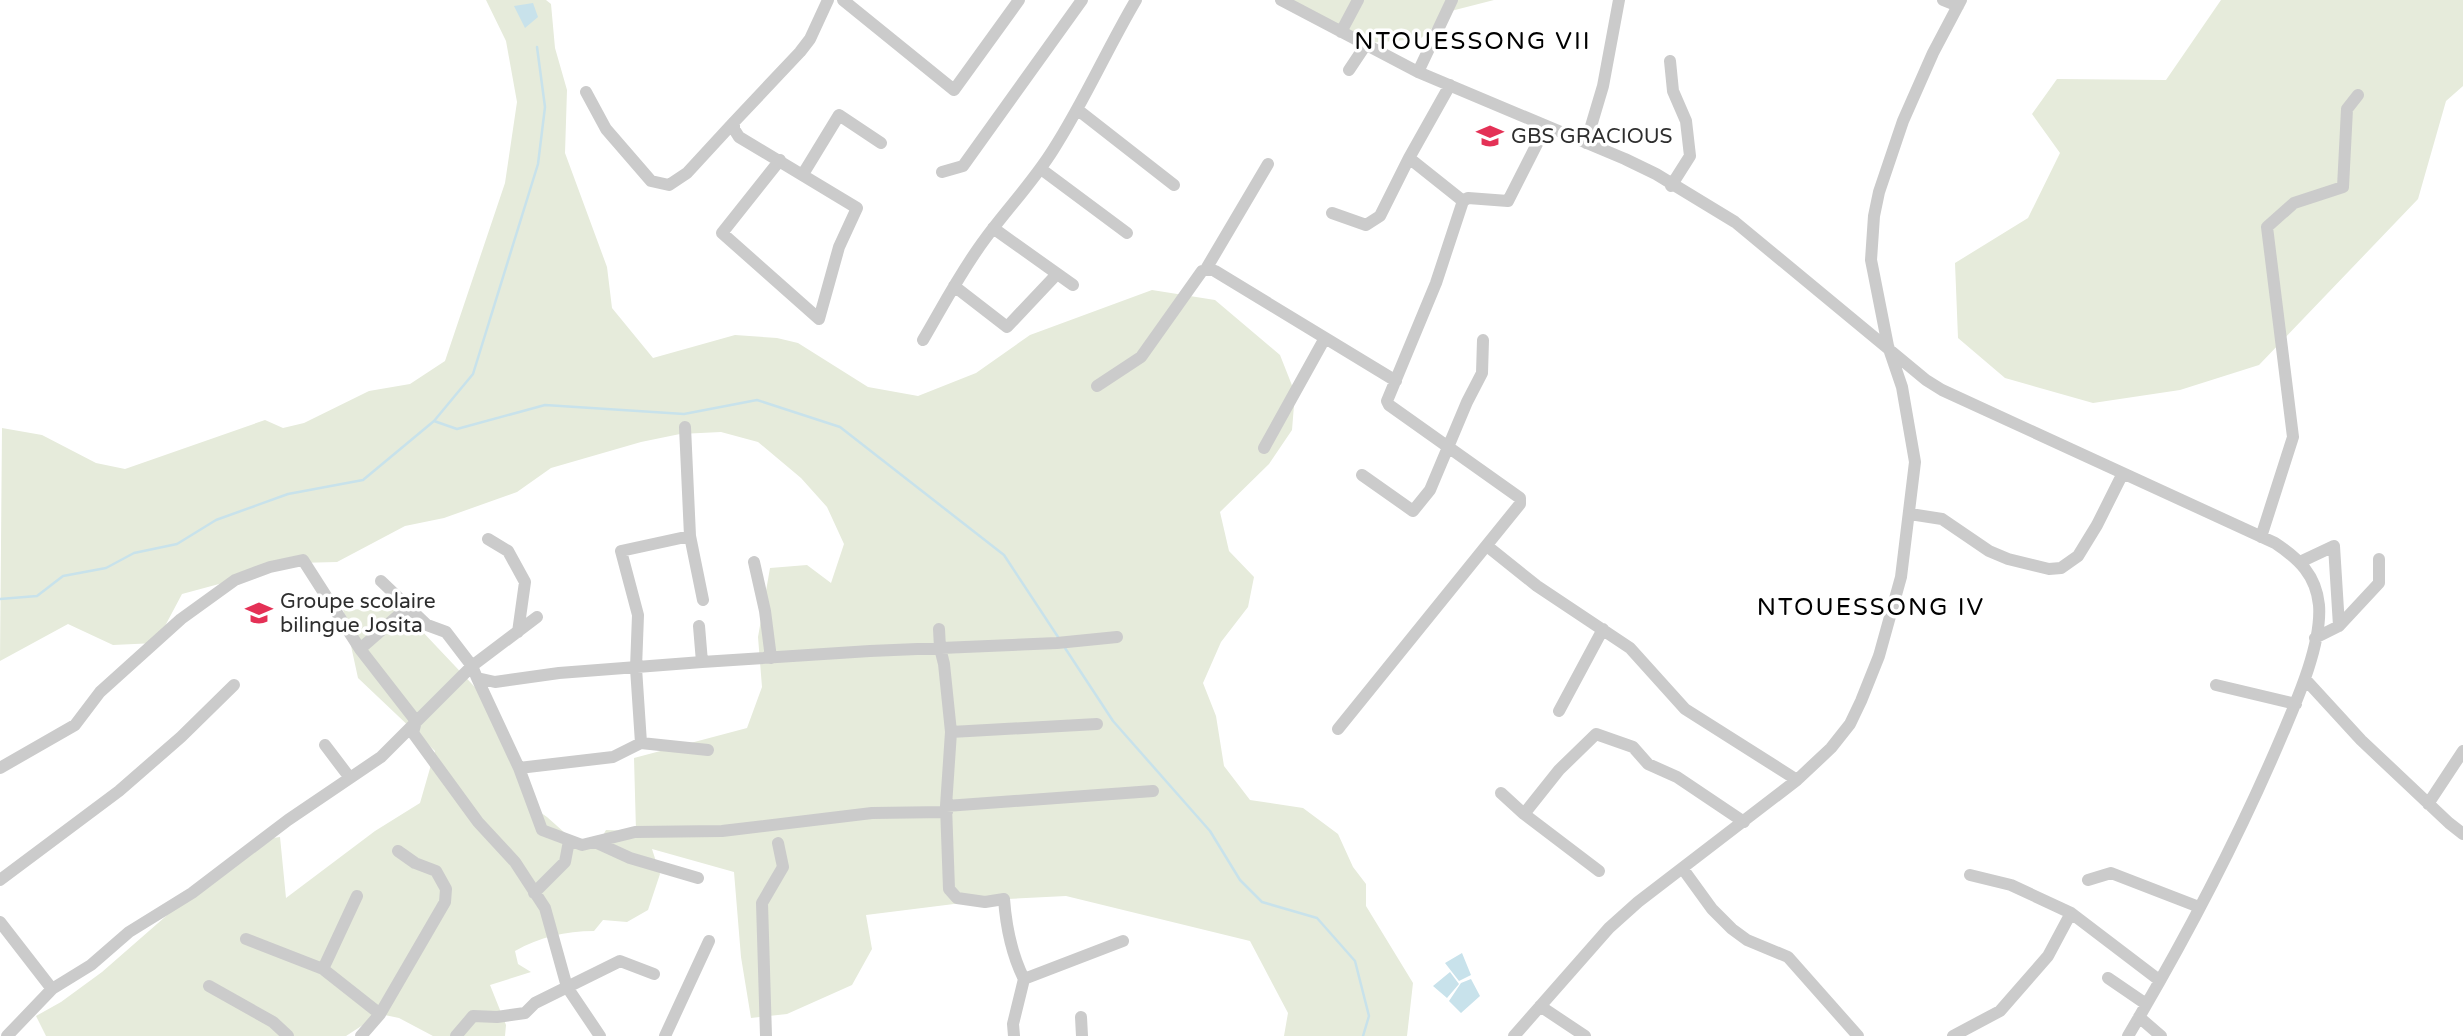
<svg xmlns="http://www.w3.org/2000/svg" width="2463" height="1036" font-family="'Varela Round',sans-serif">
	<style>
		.green { fill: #e6ebdb }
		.water { fill: #c8e2eb }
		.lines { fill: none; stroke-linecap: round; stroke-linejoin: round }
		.stream { stroke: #c8e2eb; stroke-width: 2.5 }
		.minor { stroke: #cbcbcb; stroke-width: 12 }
		.labels { text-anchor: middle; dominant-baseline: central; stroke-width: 7; stroke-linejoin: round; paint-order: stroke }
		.poi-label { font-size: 21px; fill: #2e2e2e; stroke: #fff; text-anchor: start }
		.quarter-label { font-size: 24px; letter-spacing: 2px; fill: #000; stroke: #fff }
	</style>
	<rect width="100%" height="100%" fill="#fff"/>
	<path class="green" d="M 486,0 L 546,0 L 551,4 L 555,48 L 567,90 L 565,153 L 607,267 L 612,308 L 653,358 L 735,335 L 777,338 L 798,343 L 868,387 L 918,396 L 976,373 L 1030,335 L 1152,290 L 1215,300 L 1280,355 L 1295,393 L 1292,430 L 1269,464 L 1220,512 L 1229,551 L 1254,577 L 1248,607 L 1221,642 L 1203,683 L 1216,716 L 1224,766 L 1250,800 L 1303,808 L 1338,834 L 1353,867 L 1366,884 L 1366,906 L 1413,983 L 1407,1036 L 1284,1036 L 1288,1013 L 1250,941 L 1066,896 L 986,900 L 866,915 L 872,949 L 852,985 L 787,1014 L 751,1018 L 741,957 L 734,872 L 652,849 L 660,874 L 648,910 L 627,922 L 603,920 L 594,931 C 565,931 540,937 515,951 L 518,964 L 531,972 L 490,985 L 506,1025 L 505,1036 L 433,1036 L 399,1018 L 380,1014 L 346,1036 L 46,1036 L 36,1016 L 61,1002 L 102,972 L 252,841 L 280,837 L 286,898 L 375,831 L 420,803 L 435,751 L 358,678 L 343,609 L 402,610 L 489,702 L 528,804 L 547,817 L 584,850 L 598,844 L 606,830 L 636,831 L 634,758 L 747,728 L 762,687 L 758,637 L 770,568 L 807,565 L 831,583 L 844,544 L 827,507 L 801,478 L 758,442 L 721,432 L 680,434 L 641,442 L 551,468 L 517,492 L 444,518 L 405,526 L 337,562 L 297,563 L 182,594 L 156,643 L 113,645 L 68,624 L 0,661 L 2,428 L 42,435 L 96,463 L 125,469 L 265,420 L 283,428 L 304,423 L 369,391 L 410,384 L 445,361 L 505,183 L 517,102 L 506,41 Z
		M 1281,0 L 1494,0 L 1451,11 L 1420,39 L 1367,43 Z
		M 2221,0 L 2463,0 L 2463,86 L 2446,101 L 2418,199 L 2259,365 L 2180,390 L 2093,403 L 2005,378 L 1958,338 L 1955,263 L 2028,218 L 2060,153 L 2032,114 L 2057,79 L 2166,80 Z"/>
	<path class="water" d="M 533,3 L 538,17 L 525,28 L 514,6 Z
		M 1462,953 L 1471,975 L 1459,981 L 1445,963 Z
		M 1450,972 L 1459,984 L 1447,998 L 1433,986 Z
		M 1471,979 L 1480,996 L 1461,1013 L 1449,1001 L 1461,983 Z"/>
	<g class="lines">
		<path class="stream" d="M 434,421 L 457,429 L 545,405 L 684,414 L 757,400 L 840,427 L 1004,555 L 1060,640
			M 0,599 L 37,596 L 63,576 L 106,568 L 134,553 L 177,544 L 216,520 L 288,494 L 363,480 L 434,421 L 473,374 L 538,164 L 545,107 L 537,47
			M 1065,648 L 1113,721 L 1210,831 L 1240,880 L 1262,902 L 1317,918 L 1355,961 L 1369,1016 L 1363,1036"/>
		<path class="minor" d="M 843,0 L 954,90 L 1019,0
			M 1281,0 L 1418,72 L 1625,159 L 1656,174 L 1735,222 L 1926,380 L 1942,390 L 2275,543 C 2299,559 2316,575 2319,605 C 2322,643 2298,698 2283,733 C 2239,837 2186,938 2128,1036
			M 1943,0 L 1958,6
			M 1341,32 L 1358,0
			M 1670,61 L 1673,91 L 1686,121 L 1690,156 L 1671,186
			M 1349,70 L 1367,43
			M 1418,72 L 1452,0
			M 1450,85 L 1409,158 L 1463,201
			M 586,92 L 606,129 L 651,181 L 669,185 L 687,173 L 734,122
			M 1078,110 L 1174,185
			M 1586,143 L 1603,86 L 1619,0
			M 780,160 L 722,233 L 819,319 L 839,247 L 857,208 L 739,137 L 734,129 L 734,122 L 800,52 L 810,39 L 828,0
			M 1041,169 L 1127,233
			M 942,172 L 963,166 L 1082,0
			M 803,174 L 839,115 L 881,143
			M 1332,213 L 1366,225 L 1380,216 L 1409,158
			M 993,228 L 1073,285
			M 1206,269 L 1268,164
			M 954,286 L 1007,327 L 1057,274
			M 923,340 C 943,306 961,271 985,239 C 1007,209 1033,182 1053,150 C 1084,102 1107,49 1136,0
			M 1097,386 L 1141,357 L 1202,271 L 1210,269 L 1215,271 L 1396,381
			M 685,427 L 690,536 L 703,600
			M 1264,448 L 1325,338
			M 1362,475 L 1413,511 L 1430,490 L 1467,402 L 1482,373 L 1483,340
			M 1910,514 L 1942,519 L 1989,551 L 2008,559 L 2049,569 L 2061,568 L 2078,556 L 2097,525 L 2122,475
			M 2261,537 L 2293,437 L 2267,227 L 2294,203 L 2343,187 L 2347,109 L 2358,95
			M 488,539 L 508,551 L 525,582 L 518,632
			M 1487,546 L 1537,586 L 1630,648 L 1685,709 L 1797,780
			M 754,562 L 765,611 L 771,658
			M 2300,562 L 2334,546 L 2339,626
			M 381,581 L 427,625 L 446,632 L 472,666 L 477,678 L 495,682 L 559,673 L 702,662 L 699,626
			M 939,629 L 940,648 L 944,664 L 951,732 L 946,806 L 949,889 L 957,898 L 985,902 L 1004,899 C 1006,926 1012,955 1024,979 L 1013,1024 L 1014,1036
			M 2315,638 L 2339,626 L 2379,583 L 2379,559
			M 360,649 L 408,607
			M 702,662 L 870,651 L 1057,643 L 1117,637
			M 477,678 L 519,768 L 542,830 L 582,845 L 635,832 L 722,831 L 872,813 L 947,812
			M 2305,679 L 2361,740 L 2449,823 L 2463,834
			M 2216,685 L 2296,704
			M 1559,711 L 1603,629
			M 1338,729 L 1520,504 L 1520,498 L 1389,405 L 1387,401 L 1436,283 L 1463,201 L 1468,198 L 1508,201 L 1546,126
			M 951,732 L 1097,724
			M 641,743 L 636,668 L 638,615 L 621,551 L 690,536
			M 325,745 L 350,778
			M 0,768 L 75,725 L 100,692 L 181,619 L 235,580 L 270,567 L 303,560 L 360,649 L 416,721 L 413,733 L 478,822 L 515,862 L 545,908 L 567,987 L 600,1036
			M 519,768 L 613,757 L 641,743 L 708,750
			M 1501,793 L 1524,814 L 1599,871
			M 2428,804 L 2463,751
			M 946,806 L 1153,791
			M 1524,814 L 1559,770 L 1596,734 L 1633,747 L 1648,764 L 1677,777 L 1744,822
			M 595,842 L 630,858 L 698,878
			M 1683,869 L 1712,909 L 1732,929 L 1747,940 L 1788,957 L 1858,1036
			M 1970,875 L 2011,885 L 2071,913 L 2159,980
			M 0,880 L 119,791 L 181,737 L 234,685
			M 2088,880 L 2111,873 L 2199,907
			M 534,893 L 565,862 L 569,841
			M 357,896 L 323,969 L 380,1014
			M 0,922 L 52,989
			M 246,939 L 323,969
			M 2108,978 L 2146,1004
			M 1024,979 L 1123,941
			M 209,986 L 273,1022 L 288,1036
			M 1540,1006 L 1585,1036
			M 1081,1017 L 1082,1036
			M 2139,1017 L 2161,1036
			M 7,1036 L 52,989 L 91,965 L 129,932 L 192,893 L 288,820 L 381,757 L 472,666 L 537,617
			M 361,1036 L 380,1014 L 445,902 L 446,889 L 436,871 L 415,863 L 398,851
			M 456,1036 L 473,1016 L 497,1017 L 525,1013 L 535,1003 L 620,961 L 654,974
			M 665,1036 L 709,941
			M 766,1036 L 762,903 L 783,867 L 778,843
			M 1514,1036 L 1609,928 L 1638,902 L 1797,780 L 1831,748 L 1850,724 L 1861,701 L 1879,656 L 1901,577 L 1915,462 L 1902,387 L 1888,346 L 1874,275 L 1871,260 L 1874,216 L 1879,192 L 1903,121 L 1933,53 L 1961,0
			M 1953,1036 L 2000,1011 L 2048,956 L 2071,913"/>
	</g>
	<defs>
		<symbol id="school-bare" viewBox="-9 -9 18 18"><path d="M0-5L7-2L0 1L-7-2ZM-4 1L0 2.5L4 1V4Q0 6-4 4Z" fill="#e43156" stroke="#fff" stroke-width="2.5" paint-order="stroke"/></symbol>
	</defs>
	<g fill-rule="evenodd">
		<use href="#school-bare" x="1471" y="117" width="38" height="38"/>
		<use href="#school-bare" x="240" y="594" width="38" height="38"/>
	</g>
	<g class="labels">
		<g class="poi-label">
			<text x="1511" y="136">GBS GRACIOUS</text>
			<text x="280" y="601">Groupe scolaire<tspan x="280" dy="24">bilingue Josita</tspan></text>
		</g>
		<g class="quarter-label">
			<text x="1473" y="41">NTOUESSONG VII</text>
			<text x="1871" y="607">NTOUESSONG IV</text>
		</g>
	</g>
</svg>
